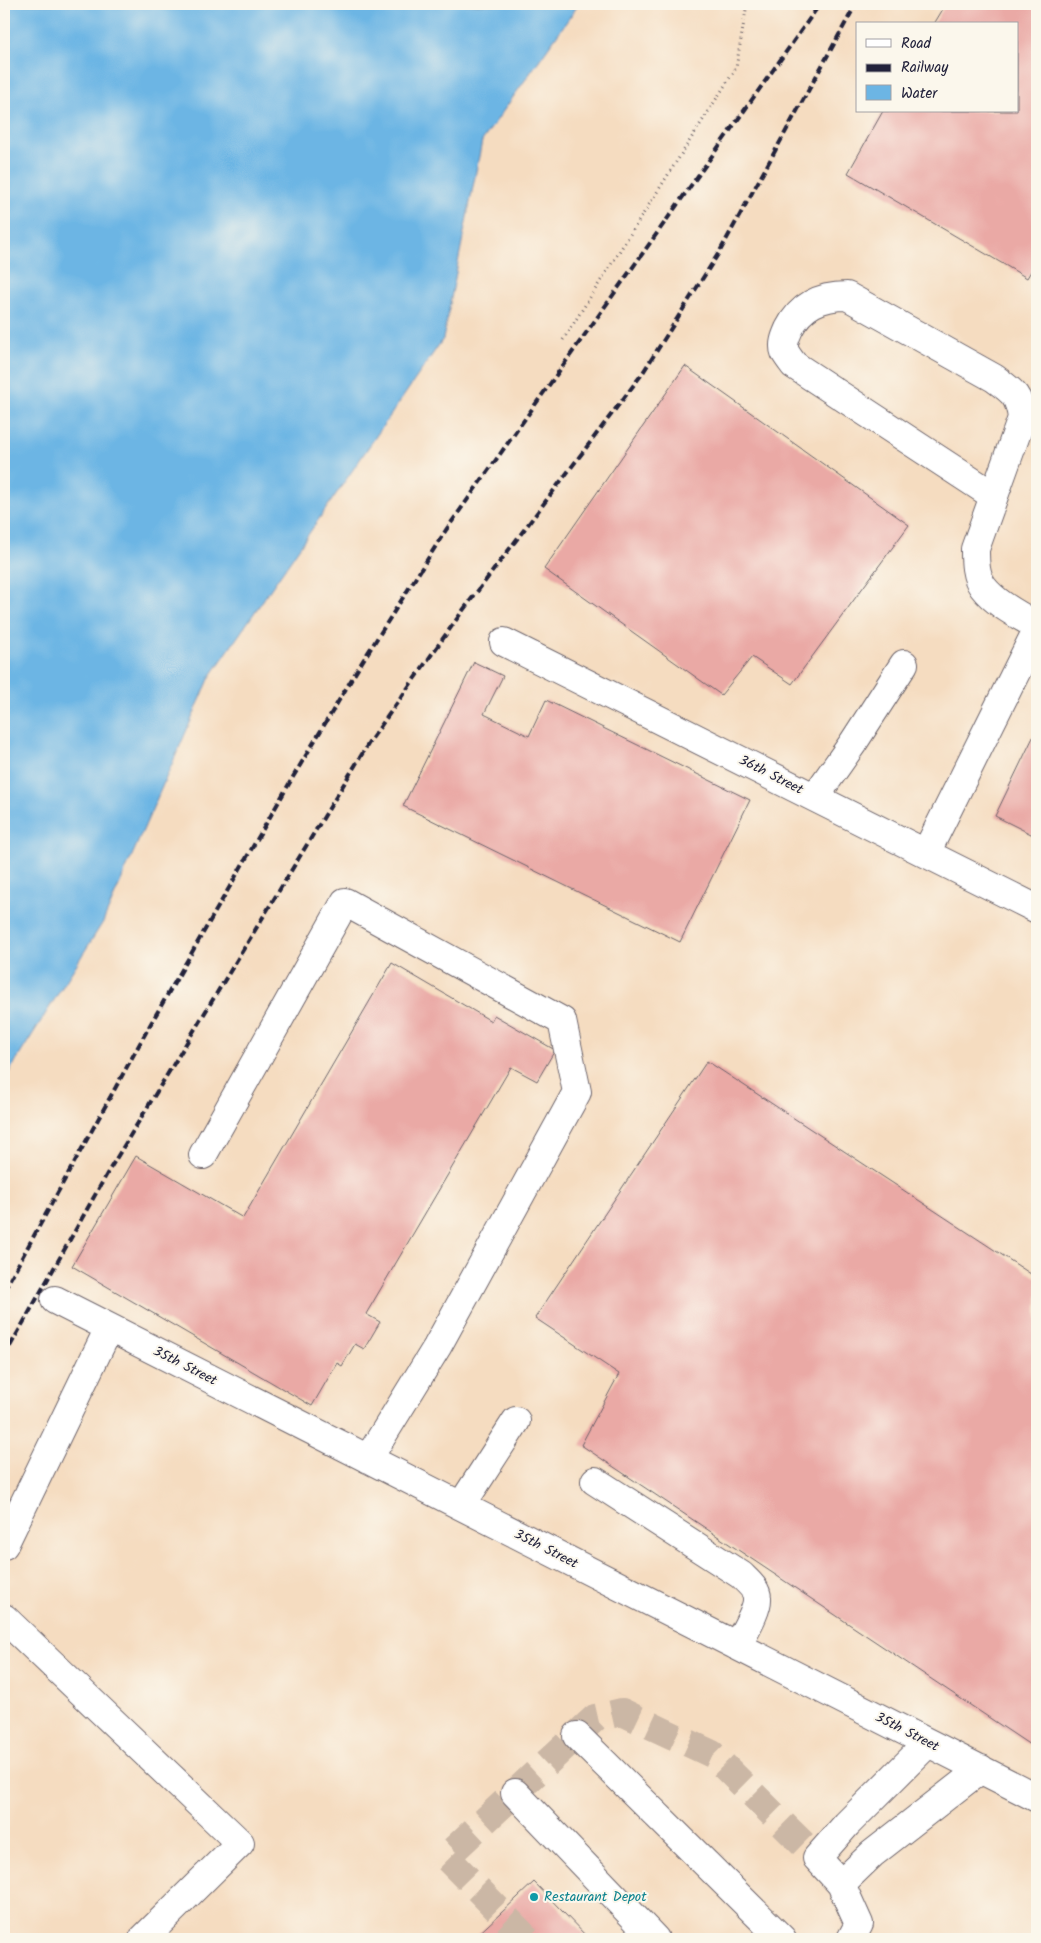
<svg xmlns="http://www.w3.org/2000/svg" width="1041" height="1943" font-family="Kalam,sans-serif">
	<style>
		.water { fill: #6cb5e4; stroke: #476c90 }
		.building { fill: #eaa9a5 }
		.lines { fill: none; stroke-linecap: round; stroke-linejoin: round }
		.minor-tunnel { stroke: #cbb7a5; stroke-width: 28; stroke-dasharray: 28 14; stroke-linecap: butt }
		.minor-casing { stroke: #6c636a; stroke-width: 30 }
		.path { stroke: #6c636a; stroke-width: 3; stroke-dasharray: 1 4; stroke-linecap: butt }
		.minor { stroke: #fff; stroke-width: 28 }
		.rail { stroke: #22223b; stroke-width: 4; stroke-dasharray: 8 4; stroke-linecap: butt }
		.culture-dot { fill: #0f9aa8; stroke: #fbf7ec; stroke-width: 2 }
		.labels { text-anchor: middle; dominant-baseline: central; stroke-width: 4; stroke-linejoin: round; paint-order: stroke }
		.street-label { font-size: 14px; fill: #22223b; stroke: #fbf7ec }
		.culture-label { font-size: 14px; fill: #0d838f; stroke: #fbf7ec; text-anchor: start }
	</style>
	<rect width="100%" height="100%" fill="#fbf7ec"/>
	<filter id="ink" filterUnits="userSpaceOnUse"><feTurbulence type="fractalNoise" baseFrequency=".02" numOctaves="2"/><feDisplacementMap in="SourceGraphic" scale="10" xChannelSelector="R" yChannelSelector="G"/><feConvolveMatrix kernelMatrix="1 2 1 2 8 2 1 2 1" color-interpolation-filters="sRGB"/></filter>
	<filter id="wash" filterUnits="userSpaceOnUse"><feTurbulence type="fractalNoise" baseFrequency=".0096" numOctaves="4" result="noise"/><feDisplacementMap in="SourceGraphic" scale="20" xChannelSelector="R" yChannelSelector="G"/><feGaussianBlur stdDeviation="1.12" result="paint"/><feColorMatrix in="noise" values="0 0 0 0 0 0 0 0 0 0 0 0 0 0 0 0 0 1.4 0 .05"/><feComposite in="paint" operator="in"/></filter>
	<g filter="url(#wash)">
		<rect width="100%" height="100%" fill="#f5dcc0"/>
		<path class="water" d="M 4,4 L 579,4 L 482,141 L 443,339 L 210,677 L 103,922 L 4,1080 Z"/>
		<g id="blocks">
			<path class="building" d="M 946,4 L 1037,4 L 1037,261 L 1027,278 L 848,173 L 883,111 L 1017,111 L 1017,24 L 934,24 Z
				M 685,366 L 909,525 L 792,684 L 752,657 L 721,695 L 544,569 Z
				M 474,662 L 503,676 L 484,714 L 529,736 L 546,700 L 750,800 L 680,942 L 403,806 Z
				M 1037,729 L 1037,837 L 995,816 Z
				M 392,963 L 491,1021 L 494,1015 L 555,1050 L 537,1081 L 511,1067 L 366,1314 L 380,1322 L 364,1349 L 355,1344 L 342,1366 L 337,1363 L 312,1406 L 72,1266 L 136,1156 L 243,1218 Z
				M 707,1061 L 1037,1278 L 1037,1725 L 1030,1745 L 581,1445 L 619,1374 L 535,1318 Z
				M 534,1882 L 589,1939 L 473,1939 L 501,1913 Z"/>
		</g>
	</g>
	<g filter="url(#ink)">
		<use href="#blocks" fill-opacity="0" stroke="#6c636a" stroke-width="1"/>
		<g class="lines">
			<path class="minor-tunnel" d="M 527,1939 L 446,1857 L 595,1718 L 622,1712 L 712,1754 L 817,1858"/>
			<defs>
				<path id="minor" d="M 994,496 L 794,365 C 791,361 787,356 785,352 C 782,344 786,336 789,329 C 801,305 821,296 847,296 L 994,378 C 1013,392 1019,395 1022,418 L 975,549 C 975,561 975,576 983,587 C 996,604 1019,615 1037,626
					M 504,642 L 1037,909
					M 815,797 L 853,743 L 904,664
					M 926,853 L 1037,630
					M 203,1155 L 345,902 L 562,1021 L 577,1092 L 437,1347 L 368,1459
					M 55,1300 L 1037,1798
					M 595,1481 L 741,1575 C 747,1581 757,1589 757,1598 C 758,1610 742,1635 737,1646
					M 461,1506 L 516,1421
					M 4,1545 L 109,1328
					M 4,1618 L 240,1843 L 143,1939
					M 577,1736 L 782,1939
					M 515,1793 L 655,1939
					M 841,1884 L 872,1854 L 981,1769
					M 851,1939 L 859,1924 L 841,1884 L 817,1858 L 847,1824 L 928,1743"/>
			</defs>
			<use href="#minor" class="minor-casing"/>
			<path class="path" d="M 563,340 L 736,68 L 747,4"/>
			<use href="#minor" class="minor"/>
			<path class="rail" d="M 4,1290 L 150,1025 L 293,777 L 362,662 L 446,530 L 820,4
				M 4,1357 L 108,1172 L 370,741 L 464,609 L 642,374 L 720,251 L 856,4"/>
		</g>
	</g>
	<circle class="culture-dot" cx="534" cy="1897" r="5"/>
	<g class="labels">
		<g class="street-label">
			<text transform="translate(771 775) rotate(27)">36th Street</text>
			<text transform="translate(185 1366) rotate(27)">35th Street</text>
			<text transform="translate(546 1549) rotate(27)">35th Street</text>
			<text transform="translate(907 1732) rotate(27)">35th Street</text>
		</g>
		<g class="culture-label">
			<text x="544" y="1897">Restaurant Depot</text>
		</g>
	</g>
	<rect width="1041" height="1943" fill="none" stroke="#fbf7ec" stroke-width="20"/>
	<rect x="856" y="22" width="162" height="90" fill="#fbf7ec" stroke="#a4a2a5"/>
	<rect x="866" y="39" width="25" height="8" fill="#ffffff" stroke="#a4a2a5"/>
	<text x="901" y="48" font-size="15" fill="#22223b">Road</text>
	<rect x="866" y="64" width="25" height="8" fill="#22223b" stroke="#a4a2a5"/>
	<text x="901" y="72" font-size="15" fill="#22223b">Railway</text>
	<rect x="866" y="85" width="25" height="15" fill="#6cb5e4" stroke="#a4a2a5"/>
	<text x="901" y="98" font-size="15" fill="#22223b">Water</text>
</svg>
